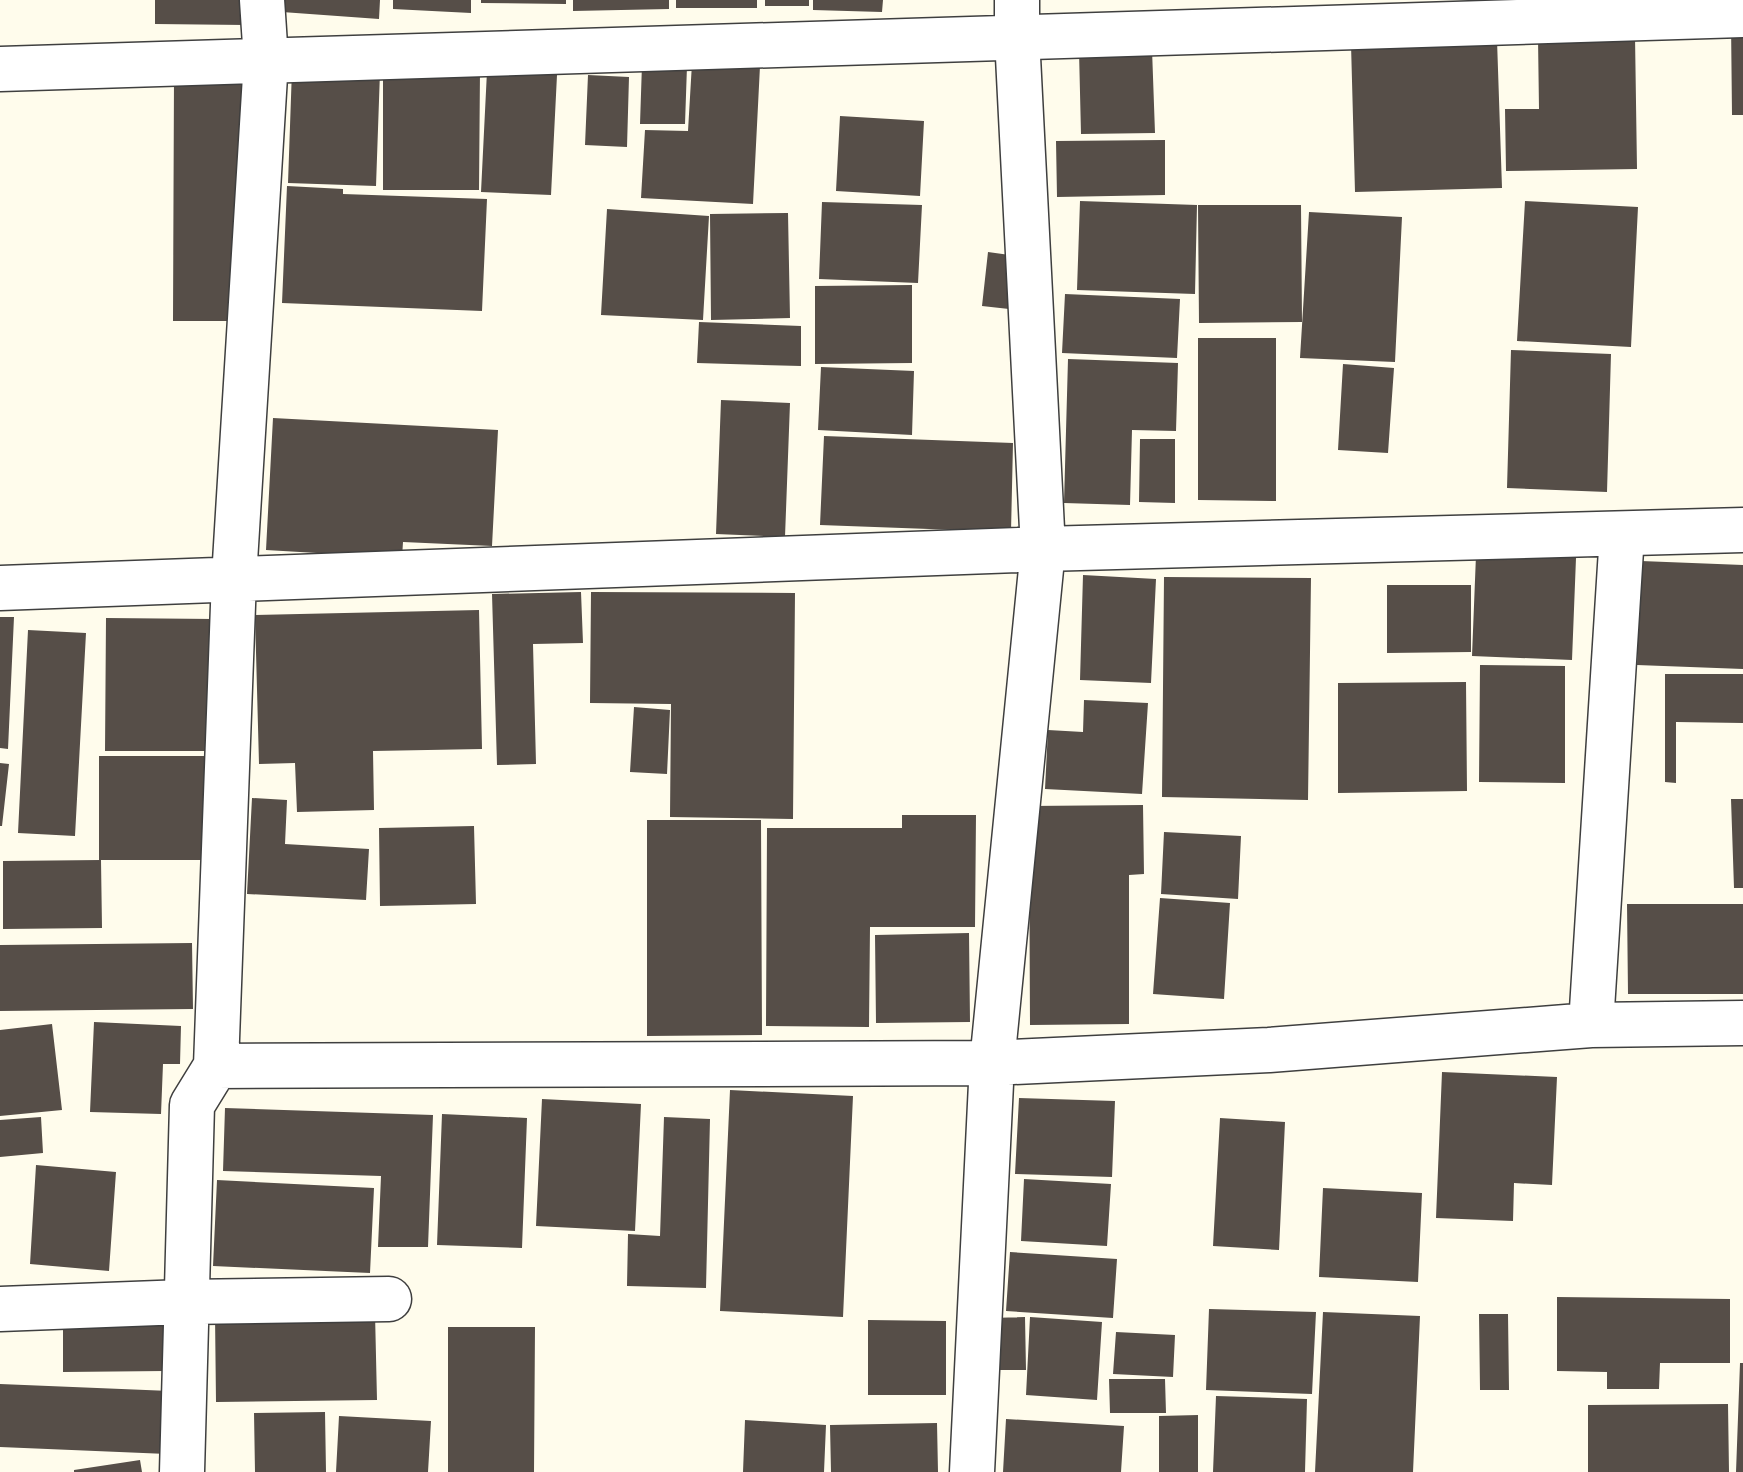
<svg xmlns="http://www.w3.org/2000/svg" width="1743" height="1472" font-family="Merriweather,serif">
	<style>
		.building { fill: #564e48 }
		.lines { fill: none; stroke-linecap: round; stroke-linejoin: round }
		.street-casing { stroke: #3f3f3f; stroke-width: 47 }
		.street { stroke: #fff; stroke-width: 44 }
	</style>
	<rect width="100%" height="100%" fill="#fffcec"/>
	<path class="building" d="M 155,0 L 245,0 L 245,25 L 155,24 Z
		M 283,0 L 380,0 L 379,19 L 282,12 Z
		M 393,0 L 471,0 L 471,13 L 393,9 Z
		M 481,0 L 566,0 L 566,4 L 481,3 Z
		M 573,0 L 669,0 L 669,9 L 573,11 Z
		M 676,0 L 757,0 L 757,8 L 676,8 Z
		M 765,0 L 809,0 L 809,6 L 765,6 Z
		M 813,0 L 883,0 L 882,12 L 813,10 Z
		M 1731,22 L 1743,22 L 1743,115 L 1732,115 Z
		M 1635,36 L 1637,169 L 1506,171 L 1505,109 L 1539,109 L 1538,38 Z
		M 1497,40 L 1502,188 L 1355,192 L 1351,44 Z
		M 1152,49 L 1155,133 L 1081,134 L 1079,51 Z
		M 692,63 L 760,66 L 753,204 L 641,198 L 645,130 L 688,131 Z
		M 642,64 L 687,66 L 685,124 L 640,124 Z
		M 292,69 L 380,72 L 376,186 L 288,183 Z
		M 480,70 L 479,190 L 383,190 L 383,71 Z
		M 487,71 L 557,75 L 551,195 L 481,192 Z
		M 588,75 L 629,77 L 627,147 L 585,145 Z
		M 174,76 L 250,76 L 249,321 L 173,321 Z
		M 840,116 L 924,121 L 920,196 L 836,191 Z
		M 1165,140 L 1165,195 L 1057,197 L 1056,141 Z
		M 287,186 L 343,189 L 343,194 L 487,199 L 482,311 L 282,303 Z
		M 1080,201 L 1197,205 L 1195,294 L 1077,290 Z
		M 1525,201 L 1638,207 L 1631,347 L 1517,341 Z
		M 822,202 L 922,205 L 918,283 L 819,279 Z
		M 1198,205 L 1301,205 L 1302,322 L 1199,323 Z
		M 607,209 L 709,216 L 703,320 L 601,315 Z
		M 1309,212 L 1402,217 L 1395,362 L 1300,358 Z
		M 788,213 L 790,318 L 711,320 L 710,214 Z
		M 988,252 L 1024,257 L 1018,310 L 982,306 Z
		M 912,285 L 912,363 L 815,364 L 815,286 Z
		M 1065,294 L 1180,299 L 1177,358 L 1062,353 Z
		M 699,322 L 801,326 L 801,366 L 697,363 Z
		M 1198,338 L 1276,338 L 1276,501 L 1198,500 Z
		M 1511,350 L 1611,354 L 1607,492 L 1507,488 Z
		M 1068,359 L 1178,363 L 1176,431 L 1132,430 L 1130,505 L 1064,503 Z
		M 1343,364 L 1394,368 L 1388,453 L 1338,450 Z
		M 821,367 L 914,371 L 912,435 L 818,430 Z
		M 721,400 L 790,403 L 785,537 L 716,534 Z
		M 273,418 L 498,430 L 492,546 L 403,542 L 402,558 L 266,550 Z
		M 824,436 L 1013,443 L 1011,532 L 820,525 Z
		M 1140,439 L 1175,439 L 1175,503 L 1139,502 Z
		M 1476,555 L 1576,558 L 1572,660 L 1472,656 Z
		M 1641,561 L 1743,565 L 1743,669 L 1637,665 Z
		M 1083,575 L 1156,579 L 1151,683 L 1080,680 Z
		M 1164,577 L 1311,578 L 1308,800 L 1162,797 Z
		M 1387,585 L 1471,585 L 1471,652 L 1387,653 Z
		M 581,592 L 583,643 L 533,644 L 536,764 L 497,765 L 492,594 Z
		M 591,592 L 795,593 L 793,819 L 670,817 L 671,704 L 590,703 Z
		M 479,610 L 482,749 L 373,751 L 374,810 L 297,812 L 295,763 L 259,764 L 255,615 Z
		M 0,617 L 14,617 L 8,749 L 0,748 Z
		M 106,618 L 215,619 L 215,751 L 105,751 Z
		M 28,630 L 86,633 L 75,836 L 18,833 Z
		M 1480,665 L 1565,666 L 1565,783 L 1479,782 Z
		M 1665,674 L 1743,674 L 1743,723 L 1676,722 L 1676,783 L 1665,782 Z
		M 1466,682 L 1467,791 L 1338,793 L 1338,683 Z
		M 1084,700 L 1148,703 L 1142,794 L 1045,789 L 1048,730 L 1083,732 Z
		M 634,707 L 670,710 L 667,774 L 630,772 Z
		M 99,756 L 205,756 L 205,860 L 99,860 Z
		M 0,763 L 9,764 L 2,826 L 0,826 Z
		M 252,798 L 287,800 L 285,844 L 369,849 L 366,900 L 247,894 Z
		M 1731,799 L 1743,799 L 1743,888 L 1734,888 Z
		M 1143,805 L 1144,874 L 1129,875 L 1129,1024 L 1030,1025 L 1029,806 Z
		M 902,815 L 976,815 L 975,927 L 870,927 L 869,1027 L 766,1026 L 767,828 L 902,828 Z
		M 647,820 L 761,820 L 762,1035 L 647,1036 Z
		M 474,826 L 476,904 L 380,906 L 379,828 Z
		M 1164,832 L 1241,836 L 1238,899 L 1161,894 Z
		M 101,860 L 102,928 L 3,929 L 3,861 Z
		M 1160,898 L 1230,903 L 1224,999 L 1153,994 Z
		M 1627,904 L 1743,904 L 1743,994 L 1628,994 Z
		M 969,933 L 970,1022 L 876,1023 L 875,935 Z
		M 192,943 L 193,1009 L 0,1011 L 0,945 Z
		M 94,1022 L 181,1026 L 180,1064 L 163,1064 L 161,1114 L 90,1112 Z
		M 52,1024 L 62,1110 L 0,1116 L 0,1030 Z
		M 1442,1072 L 1557,1077 L 1552,1185 L 1514,1183 L 1513,1221 L 1436,1218 Z
		M 730,1090 L 853,1096 L 843,1317 L 720,1311 Z
		M 1019,1098 L 1115,1101 L 1112,1177 L 1015,1174 Z
		M 542,1099 L 641,1104 L 635,1231 L 536,1226 Z
		M 225,1108 L 433,1115 L 428,1247 L 378,1247 L 381,1176 L 223,1171 Z
		M 442,1114 L 527,1118 L 522,1248 L 437,1245 Z
		M 41,1117 L 43,1153 L 0,1157 L 0,1120 Z
		M 664,1117 L 710,1119 L 706,1288 L 627,1286 L 628,1234 L 660,1236 Z
		M 1220,1118 L 1285,1122 L 1279,1250 L 1213,1246 Z
		M 36,1165 L 116,1172 L 109,1271 L 30,1264 Z
		M 1024,1179 L 1111,1184 L 1107,1246 L 1021,1241 Z
		M 217,1180 L 374,1188 L 370,1273 L 213,1266 Z
		M 1323,1188 L 1422,1193 L 1418,1282 L 1319,1277 Z
		M 1010,1252 L 1117,1259 L 1113,1318 L 1006,1311 Z
		M 1557,1297 L 1730,1299 L 1730,1363 L 1660,1363 L 1659,1389 L 1607,1389 L 1607,1372 L 1557,1371 Z
		M 1209,1309 L 1316,1312 L 1312,1394 L 1206,1390 Z
		M 1323,1312 L 1420,1316 L 1413,1472 L 1315,1472 Z
		M 375,1313 L 377,1400 L 216,1402 L 215,1315 Z
		M 1479,1314 L 1508,1314 L 1509,1390 L 1480,1390 Z
		M 1025,1317 L 1026,1370 L 990,1370 L 990,1318 Z
		M 1030,1317 L 1102,1322 L 1097,1400 L 1026,1395 Z
		M 868,1320 L 946,1321 L 946,1395 L 868,1395 Z
		M 63,1322 L 165,1322 L 165,1371 L 63,1372 Z
		M 448,1327 L 535,1327 L 534,1472 L 448,1472 Z
		M 1116,1332 L 1175,1335 L 1173,1377 L 1113,1374 Z
		M 1740,1363 L 1743,1363 L 1743,1472 L 1736,1472 Z
		M 1109,1379 L 1165,1379 L 1166,1413 L 1110,1413 Z
		M 0,1384 L 170,1391 L 167,1454 L 0,1447 Z
		M 1216,1396 L 1307,1399 L 1305,1472 L 1213,1472 Z
		M 1728,1404 L 1729,1472 L 1588,1472 L 1588,1405 Z
		M 325,1412 L 326,1472 L 255,1472 L 254,1413 Z
		M 1198,1415 L 1198,1472 L 1159,1472 L 1159,1416 Z
		M 339,1416 L 431,1421 L 428,1472 L 336,1472 Z
		M 1006,1419 L 1124,1426 L 1121,1472 L 1003,1472 Z
		M 745,1420 L 826,1425 L 824,1472 L 743,1472 Z
		M 937,1423 L 938,1472 L 831,1472 L 830,1425 Z
		M 140,1460 L 142,1472 L 74,1472 L 74,1470 Z"/>
	<g class="lines">
		<defs>
			<path id="street" d="M 262,0 L 266,60 L 234,578 L 216,1066 L 992,1063 L 1269,1050 L 1591,1025
				M 0,69 L 1743,15
				M 1622,534 L 1591,1025 L 1743,1023
				M 0,588 L 1043,549 L 1743,530
				M 0,1309 L 184,1302 L 389,1299
				M 182,1472 L 192,1105 L 216,1066
				M 972,1472 L 992,1063 L 1043,549 L 1017,37 L 1017,0"/>
		</defs>
		<use href="#street" class="street-casing"/>
		<use href="#street" class="street"/>
	</g>
</svg>
